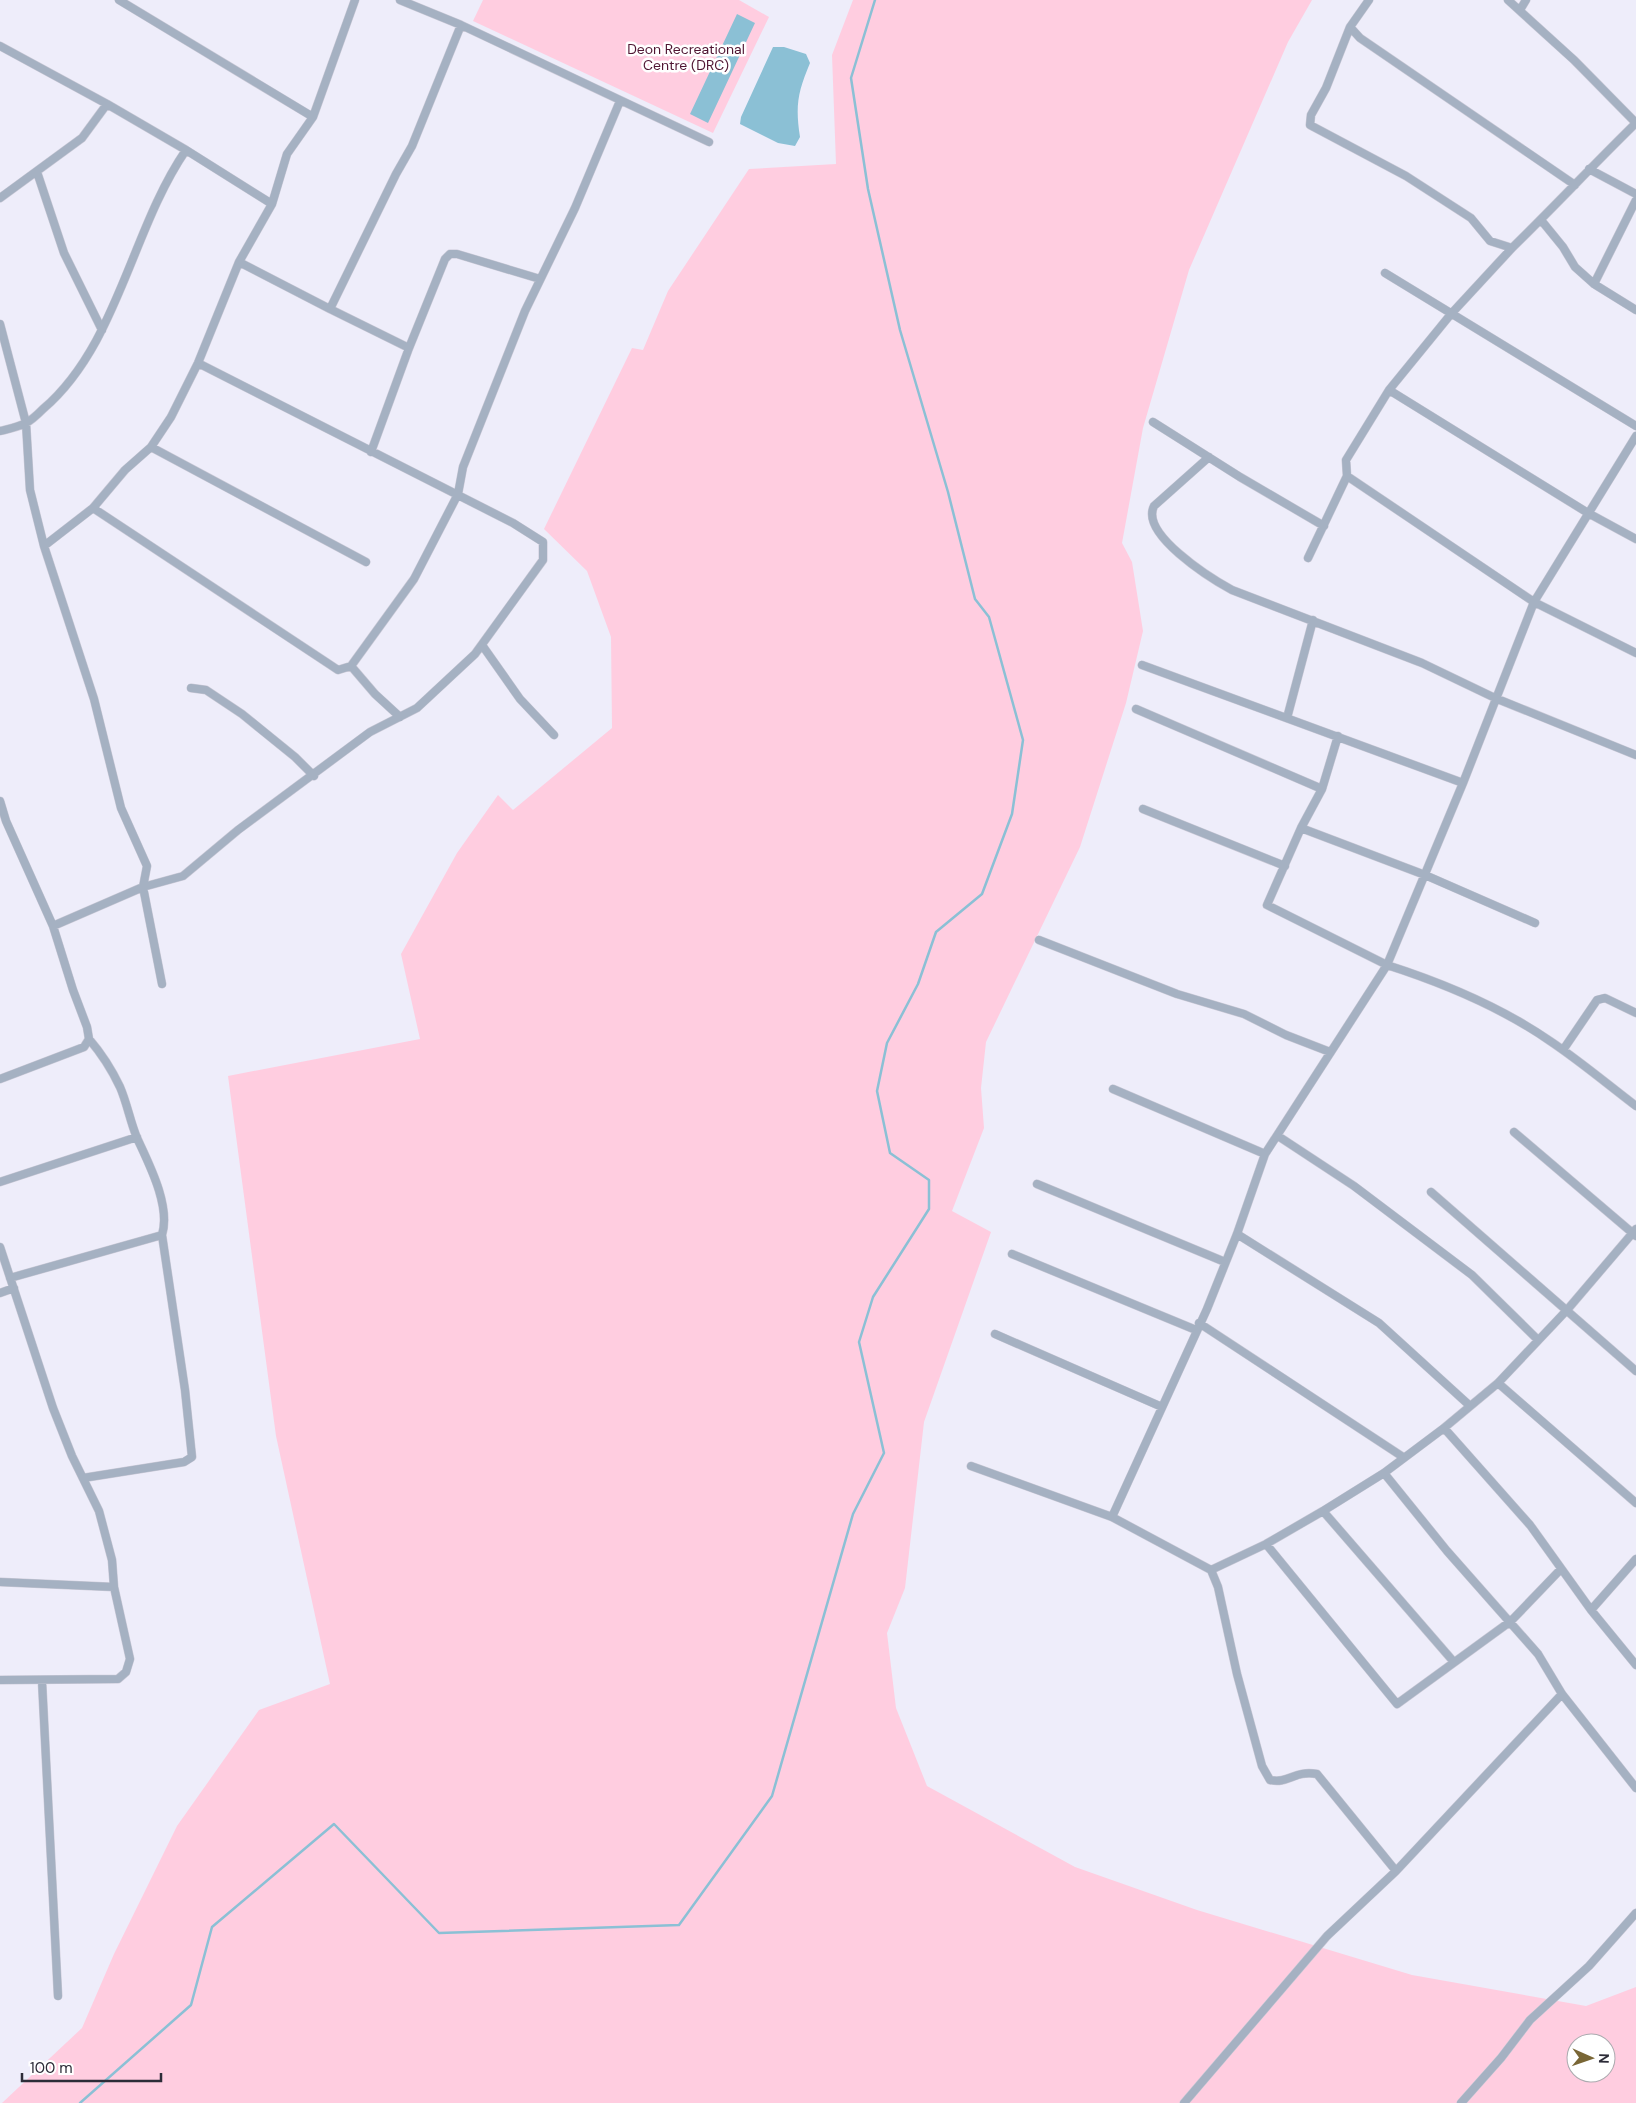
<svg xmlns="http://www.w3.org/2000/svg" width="1636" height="2103" font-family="'DM Sans',sans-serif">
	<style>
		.green { fill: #ffcde0; fill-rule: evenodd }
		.water { fill: #8bc0d5 }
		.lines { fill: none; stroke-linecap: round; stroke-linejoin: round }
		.stream { stroke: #8bc0d5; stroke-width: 2.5 }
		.minor-casing { stroke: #cbcad7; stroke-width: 9 }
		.minor { stroke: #a5b1c2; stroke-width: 8 }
		.labels { text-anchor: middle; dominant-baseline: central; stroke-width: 5; stroke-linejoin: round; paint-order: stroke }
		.park-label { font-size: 14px; fill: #4f1532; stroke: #fff }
	</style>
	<rect width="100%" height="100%" fill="#eeedfa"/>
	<path class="green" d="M 483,0 L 739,0 L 769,17 L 713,133 L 473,21 Z
		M 853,0 L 1312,0 L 1288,42 L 1189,270 L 1143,428 L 1122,543 L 1132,562 L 1143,631 L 1126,703 L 1080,847 L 986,1042 L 981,1088 L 984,1128 L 952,1211 L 991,1232 L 924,1422 L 905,1588 L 887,1633 L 896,1708 L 927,1786 L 1075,1867 L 1197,1910 L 1412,1975 L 1586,2006 L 1636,1987 L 1636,2103 L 2,2103 L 82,2028 L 114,1954 L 177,1826 L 259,1710 L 330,1684 L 276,1436 L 228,1076 L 420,1039 L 401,954 L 457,853 L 498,795 L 513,810 L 612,728 L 611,637 L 587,571 L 544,529 L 632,348 L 643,350 L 668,291 L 749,169 L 836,164 L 832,55 ZM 1576,2043 L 1606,2043 L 1606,2073 L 1576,2073 Z"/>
	<path class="water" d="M 737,14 L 755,23 L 708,123 L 690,114 Z
		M 773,47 L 784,47 L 806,54 L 810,63 C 798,92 795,105 800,137 L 795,146 L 778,143 L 740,124 L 741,117 Z"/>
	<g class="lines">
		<path class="stream" d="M 80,2103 L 191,2005 L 212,1927 L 334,1824 L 439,1933 L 679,1925 L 772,1796 L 853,1514 L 884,1453 L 859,1342 L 873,1297 L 929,1209 L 929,1180 L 890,1153 L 877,1091 L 887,1043 L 918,984 L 936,932 L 982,894 L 1012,814 L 1023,740 L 989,617 L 975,599 L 948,492 L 900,330 L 868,189 L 851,78 L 875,0"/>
		<defs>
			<path id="minor" d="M 119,0 L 313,117
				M 400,0 L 461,25 L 709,142
				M 1369,0 L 1350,27 L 1360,38 L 1575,185
				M 1520,10 L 1526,0
				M 1350,27 L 1326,88 L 1311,115 L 1310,125 L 1406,176 L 1471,218 L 1490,241 L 1512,248 C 1554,207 1594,164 1636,123 L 1574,60 L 1508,0
				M 0,46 L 107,104 L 82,138 L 0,198
				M 107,104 L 186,150
				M 1589,169 L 1636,194
				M 37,172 L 64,253 L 102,330
				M 1541,220 L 1563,247 L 1575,267 L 1594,284 L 1636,310
				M 1512,248 L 1451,314 L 1389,390 L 1346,460 L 1347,476 L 1534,602 L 1636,653
				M 239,262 L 330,309
				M 1385,273 L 1636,426
				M 1594,284 L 1636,200
				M 0,324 L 26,423 L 30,490 L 44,546 L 94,699 L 121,808 L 147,866 L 143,887 L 53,926
				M 409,348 L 445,259 L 450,254 L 457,254 L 540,279
				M 1389,390 L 1588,513 L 1636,539
				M 1153,422 L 1240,477 L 1324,526
				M 0,431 C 8,429 18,427 26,423 C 32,420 38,414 43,409 C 118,345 131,230 186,150 L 272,204
				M 1636,436 L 1534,602 L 1463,783 L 1387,965 C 1443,983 1501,1007 1550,1041 C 1580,1061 1607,1084 1636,1106
				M 151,447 L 366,562
				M 371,452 L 409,348 L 330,309 L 396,174 L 412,146 L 461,25
				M 1209,457 L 1154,506 C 1140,534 1210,578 1232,590 L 1422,663 L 1495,698 L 1636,755
				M 93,508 L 329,664 L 338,670 L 351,666 L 414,579 L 458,494 L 463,467 L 525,311 L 575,208 L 620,101
				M 44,546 L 93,508 L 125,470 L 151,447 L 171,417 L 198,363 L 239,262 L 272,204 L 287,154 L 313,117 L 355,0
				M 1308,558 L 1347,476
				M 482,645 L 520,699 L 554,735
				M 1142,665 L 1463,783
				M 351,666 L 375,694 L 400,717
				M 191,688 L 206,690 L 242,714 L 295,757 L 314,776
				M 1136,709 L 1322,789
				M 1287,718 L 1313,620
				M 0,801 L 6,821 L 53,926 L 73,990 L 87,1027 L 89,1039 L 84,1047 L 0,1079
				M 1143,809 L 1285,866
				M 1301,828 L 1425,875 L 1535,923
				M 1039,940 L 1177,994 L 1244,1014 L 1286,1035 L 1330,1052
				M 162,984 L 143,887 L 183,876 L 238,830 L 370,732 L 417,708 L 475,654 L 543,560 L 543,542 L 513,523 L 198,363
				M 1563,1050 L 1597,1000 L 1605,998 L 1636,1013
				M 1113,1089 L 1265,1154
				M 1514,1132 L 1636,1236
				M 1278,1136 L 1354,1186 L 1472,1275 L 1538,1340
				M 0,1182 L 137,1137
				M 1037,1184 L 1225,1262
				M 1431,1192 L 1636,1371
				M 1237,1234 L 1379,1323 L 1469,1405
				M 0,1247 L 53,1408 L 72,1456 L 99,1511 L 112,1560 L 114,1587 L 130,1659 L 126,1672 L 118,1679 L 0,1680
				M 1012,1254 L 1196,1330
				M 10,1278 L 162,1235 C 171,1206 149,1164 137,1138 C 130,1121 127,1103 120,1087 C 112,1070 101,1053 89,1039
				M 0,1293 L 14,1288
				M 1199,1323 L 1403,1457
				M 995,1334 L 1162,1407
				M 1498,1383 L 1636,1503
				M 1444,1428 L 1530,1525 L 1591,1610 L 1636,1665
				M 971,1466 L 1112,1517 L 1211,1570 L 1218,1587 L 1237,1674 L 1262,1766 L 1270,1780 C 1289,1784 1294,1770 1317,1774 L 1396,1871
				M 1384,1473 L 1447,1551 L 1538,1654 L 1562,1694 L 1636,1788
				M 83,1478 L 184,1462 L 192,1457 L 185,1390 L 162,1235
				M 1323,1511 L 1453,1661
				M 1112,1517 L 1207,1309 L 1237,1234 L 1265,1154 L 1387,965 L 1267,905 L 1301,828 L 1322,789 L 1338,736
				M 1266,1544 L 1397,1704 L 1511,1621 L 1561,1569
				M 1211,1570 L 1266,1544 L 1323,1511 L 1384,1473 L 1444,1428 L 1498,1383 L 1567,1310 L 1636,1229
				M 0,1582 L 114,1587
				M 1591,1610 L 1636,1559
				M 42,1681 L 58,1996
				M 1184,2103 L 1327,1936 L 1396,1871 L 1562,1694
				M 1461,2103 L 1501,2058 L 1530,2020 L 1589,1966 L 1636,1913"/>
		</defs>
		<use href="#minor" class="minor-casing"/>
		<use href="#minor" class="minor"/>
	</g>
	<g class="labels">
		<g class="park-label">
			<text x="686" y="49">Deon Recreational<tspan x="686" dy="16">Centre (DRC)</tspan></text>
		</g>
	</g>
	<g transform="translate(1591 2058) rotate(92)"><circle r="24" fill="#ffffff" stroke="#ababaf"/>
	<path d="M0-4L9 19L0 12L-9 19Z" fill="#796635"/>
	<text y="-8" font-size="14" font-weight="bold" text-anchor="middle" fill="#2d2c38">N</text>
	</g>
	<path d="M22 2073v8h139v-8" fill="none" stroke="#2d2c38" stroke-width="2.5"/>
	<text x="30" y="2073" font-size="15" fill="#2d2c38" stroke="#ffffff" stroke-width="4" paint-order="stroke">100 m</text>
</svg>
